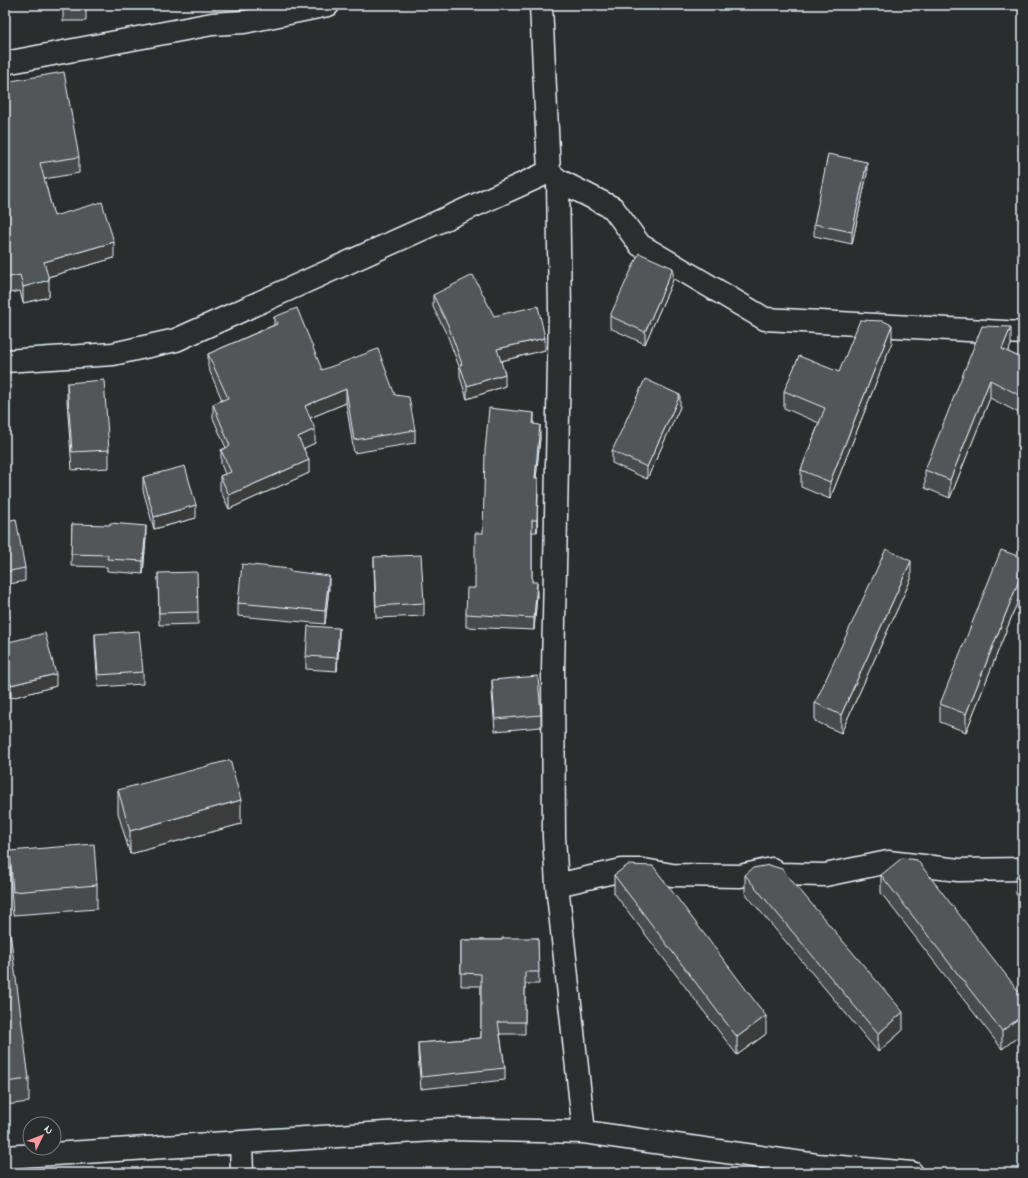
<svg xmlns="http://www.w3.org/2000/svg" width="1028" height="1178" font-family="'Indie Flower',sans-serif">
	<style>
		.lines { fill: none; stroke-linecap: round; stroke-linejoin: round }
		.street-casing { stroke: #e8f1f8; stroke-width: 25 }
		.street { stroke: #2a2d2e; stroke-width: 22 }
		.wall { fill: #474b4d; stroke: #e8f1f8 }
		.shaded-wall { fill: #3a3d3e; stroke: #e8f1f8 }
		.building { fill: #535759; stroke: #e8f1f8 }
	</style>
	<rect width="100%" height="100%" fill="#2a2d2e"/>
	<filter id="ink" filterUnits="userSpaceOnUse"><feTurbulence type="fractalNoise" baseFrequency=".025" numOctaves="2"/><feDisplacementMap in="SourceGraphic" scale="8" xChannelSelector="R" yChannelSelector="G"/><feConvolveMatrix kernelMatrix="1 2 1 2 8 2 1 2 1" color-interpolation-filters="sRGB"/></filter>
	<g filter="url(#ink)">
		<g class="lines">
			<defs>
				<path id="street" d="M 541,5 L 549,172 L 558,180 L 560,310 L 553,671 L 554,837 L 557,885 L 584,1132
					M 5,63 L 212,24 L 244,22 L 328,5
					M 558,180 L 613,208 L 640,245 L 765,319 L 1023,333
					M 5,361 L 113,354 L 176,340 L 549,172
					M 557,885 L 622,870 L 644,870 L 672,875 L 740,876 L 772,869 L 778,874 L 825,875 L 888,862 L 959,870 L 1023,869
					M 241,1143 L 242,1173
					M 5,1157 L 449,1129 L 584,1132 L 817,1165 L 912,1173"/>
			</defs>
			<use href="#street" class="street-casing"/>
			<use href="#street" class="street"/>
		</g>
		<path class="wall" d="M 63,5 L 86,5 L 86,21 L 63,21 Z
			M 123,5 L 145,5 L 124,8 Z
			M 5,82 L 79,157 L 79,173 L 44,179 L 54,216 L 114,258 L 48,277 L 49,297 L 23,303 L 20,291 L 5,294 Z
			M 867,174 L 852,244 L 814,236 L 814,224 Z
			M 673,280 L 645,344 L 610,328 L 610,316 Z
			M 433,295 L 494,316 L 545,350 L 501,361 L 505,386 L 467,399 L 460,377 L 460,369 L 448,337 L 433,307 Z
			M 274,317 L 322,370 L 395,395 L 415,430 L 415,443 L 354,453 L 346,403 L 310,418 L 315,443 L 304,448 L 309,473 L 229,509 L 220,490 L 220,476 L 225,474 L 221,464 L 221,450 L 226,448 L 213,418 L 213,404 L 222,400 L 208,367 L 208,354 L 274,325 Z
			M 892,342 L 830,499 L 801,487 L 801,470 L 819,423 L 784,408 L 784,391 L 839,372 Z
			M 1011,345 L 1008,352 L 1023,359 L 1023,415 L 990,398 L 950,498 L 925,488 L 925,470 Z
			M 67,383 L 109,450 L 109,468 L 72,470 L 67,401 Z
			M 680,407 L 647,479 L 612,463 L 612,451 Z
			M 534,424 L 540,438 L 536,478 L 538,490 L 537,532 L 532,532 L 532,582 L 537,595 L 534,630 L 466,627 L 466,614 L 475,588 Z
			M 143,477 L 196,518 L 154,529 L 143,490 Z
			M 5,521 L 25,568 L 25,581 L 5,585 Z
			M 72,524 L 146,538 L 143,574 L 107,571 L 107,567 L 71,566 Z
			M 374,557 L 424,603 L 424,616 L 376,618 L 374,569 Z
			M 1023,558 L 1023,588 L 966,732 L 940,722 L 940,704 Z
			M 158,573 L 198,612 L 198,624 L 159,625 Z
			M 911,579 L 841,733 L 815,721 L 815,703 Z
			M 329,588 L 325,624 L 238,616 L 238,603 Z
			M 95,634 L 143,672 L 143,684 L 98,687 L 95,646 Z
			M 339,641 L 337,671 L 306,669 L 306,656 Z
			M 5,643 L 56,686 L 11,698 L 5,674 Z
			M 492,680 L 541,715 L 541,727 L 495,731 L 492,692 Z
			M 118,790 L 241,824 L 130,854 L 118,813 Z
			M 10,851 L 97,885 L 97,909 L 13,915 L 10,874 Z
			M 1023,871 L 1023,903 L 1016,894 L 1016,876 Z
			M 614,875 L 766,1034 L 737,1055 L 614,893 Z
			M 745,875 L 903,1030 L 878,1052 L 745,893 Z
			M 881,875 L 1023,997 L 1023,1033 L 1002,1049 L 881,893 Z
			M 5,933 L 29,1079 L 29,1102 L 5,1105 Z
			M 538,938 L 539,984 L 525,984 L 525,1034 L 500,1034 L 505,1068 L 505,1080 L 421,1089 L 418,1055 L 418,1043 L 481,1038 L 481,986 L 461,986 L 461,940 L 502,940 Z"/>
		<path class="shaded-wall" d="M 867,162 L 867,174 L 852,244 L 852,232 Z
			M 114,242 L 114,258 L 44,278 L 44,262 Z
			M 673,268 L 673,280 L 645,344 L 645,332 Z
			M 49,280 L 49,297 L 23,303 L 23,287 Z
			M 892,325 L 892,342 L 830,499 L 830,482 Z
			M 1011,327 L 1011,345 L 1002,367 L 1002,349 Z
			M 545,338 L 545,350 L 497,362 L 497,349 Z
			M 505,374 L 505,386 L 467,399 L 467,386 Z
			M 990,380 L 990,398 L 950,498 L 950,480 Z
			M 346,389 L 346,403 L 305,420 L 305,406 Z
			M 680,395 L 680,407 L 647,479 L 647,467 Z
			M 534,413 L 534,425 L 533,424 Z
			M 540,425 L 540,438 L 535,490 L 535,478 Z
			M 315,429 L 315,443 L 298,451 L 298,437 Z
			M 309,460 L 309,473 L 229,509 L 229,495 Z
			M 538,478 L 538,490 L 537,532 L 537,520 Z
			M 196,505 L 196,518 L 154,529 L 154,517 Z
			M 146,526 L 146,538 L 143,574 L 143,561 Z
			M 911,561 L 911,579 L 841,733 L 841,715 Z
			M 1023,570 L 1023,588 L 966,732 L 966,714 Z
			M 329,576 L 329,588 L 325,624 L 325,611 Z
			M 537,582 L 537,595 L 534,630 L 534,618 Z
			M 339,628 L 339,641 L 337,671 L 337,658 Z
			M 56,674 L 56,686 L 11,698 L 11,685 Z
			M 241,800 L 241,824 L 130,854 L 130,831 Z
			M 903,1012 L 903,1030 L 878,1052 L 878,1034 Z
			M 1023,1015 L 1023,1033 L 1002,1049 L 1002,1031 Z
			M 766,1016 L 766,1034 L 737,1055 L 737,1037 Z"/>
		<path class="building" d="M 63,5 L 86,5 L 86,6 L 63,6 Z
			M 64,72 L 79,157 L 40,163 L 54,216 L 102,202 L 114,242 L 44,262 L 49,280 L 23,287 L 20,275 L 5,278 L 5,82 Z
			M 828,154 L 867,162 L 852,232 L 814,224 Z
			M 639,253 L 673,268 L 645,332 L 610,316 Z
			M 473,275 L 494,316 L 538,306 L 545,338 L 497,349 L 505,374 L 467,386 L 460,365 L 462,364 L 448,325 L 433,295 Z
			M 297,308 L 322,370 L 378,349 L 395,395 L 409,397 L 415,430 L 354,440 L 346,389 L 305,406 L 315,429 L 298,437 L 309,460 L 229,495 L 220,476 L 231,472 L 221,450 L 230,446 L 213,404 L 228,398 L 208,354 L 277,324 L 274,317 Z
			M 860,320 L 883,321 L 892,325 L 830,482 L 801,470 L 825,408 L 784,391 L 799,356 L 839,372 Z
			M 982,326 L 1011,327 L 1002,349 L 1023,359 L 1023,397 L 990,380 L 950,480 L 925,470 Z
			M 645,379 L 680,395 L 647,467 L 612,451 Z
			M 104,380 L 109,450 L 72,452 L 67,383 Z
			M 489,408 L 534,413 L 533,424 L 540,425 L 535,478 L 538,478 L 537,520 L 532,520 L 532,582 L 537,582 L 534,618 L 466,614 L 467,588 L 475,588 L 475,533 L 483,533 L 485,451 Z
			M 185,466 L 196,505 L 154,517 L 143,477 Z
			M 16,519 L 25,568 L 5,572 L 5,521 Z
			M 110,523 L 146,526 L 143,561 L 107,559 L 108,555 L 71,554 L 72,524 L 110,525 Z
			M 886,549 L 911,561 L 841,715 L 815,703 Z
			M 1001,550 L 1023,558 L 1023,570 L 966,714 L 940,704 Z
			M 421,555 L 424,603 L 376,606 L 374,557 Z
			M 242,564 L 290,569 L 290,571 L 329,576 L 325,611 L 238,603 Z
			M 197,572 L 198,612 L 159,613 L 158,573 Z
			M 308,626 L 339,628 L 337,658 L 306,656 Z
			M 139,631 L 143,672 L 98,675 L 95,634 Z
			M 45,633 L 56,674 L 11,685 L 5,662 L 5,643 Z
			M 538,676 L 541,715 L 495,719 L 492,680 Z
			M 230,760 L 241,800 L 130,831 L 118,790 Z
			M 94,844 L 97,885 L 13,892 L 10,851 Z
			M 902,858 L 917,860 L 1023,997 L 1023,1015 L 1002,1031 L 881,875 Z
			M 628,865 L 653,866 L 766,1016 L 737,1037 L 614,875 Z
			M 769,865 L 782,869 L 903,1012 L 878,1034 L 745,875 L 753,868 Z
			M 1023,871 L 1023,885 L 1016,876 Z
			M 10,932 L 29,1079 L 5,1082 L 5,933 Z
			M 502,938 L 538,938 L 539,972 L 525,972 L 525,1022 L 498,1022 L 505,1068 L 421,1077 L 418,1043 L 481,1038 L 481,974 L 461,973 L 461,940 L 502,940 Z"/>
	</g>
	<rect width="1028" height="1178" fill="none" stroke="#2a2d2e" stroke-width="20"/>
	<rect x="10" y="10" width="1008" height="1158" fill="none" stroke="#e8f1f8" stroke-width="1.5" filter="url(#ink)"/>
	<g transform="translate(42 1136) rotate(47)"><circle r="19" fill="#2a2d2e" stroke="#767b7f"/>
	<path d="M0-3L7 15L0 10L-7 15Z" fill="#ff9aa2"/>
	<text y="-6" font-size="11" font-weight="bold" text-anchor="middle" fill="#e8f1f8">N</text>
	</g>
</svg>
